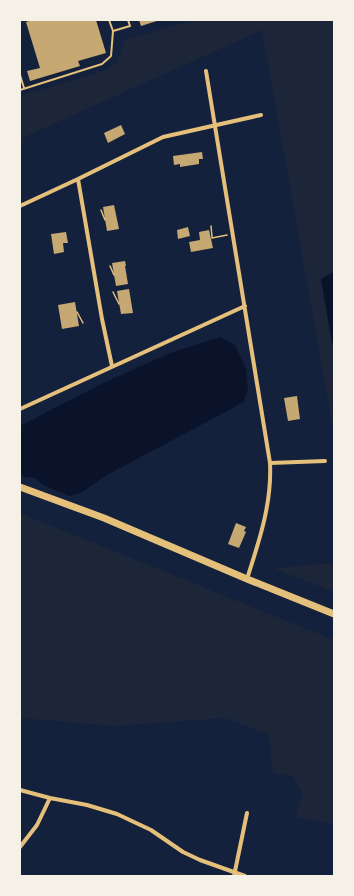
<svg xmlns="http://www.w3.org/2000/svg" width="354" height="896" font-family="'PT Sans Narrow',sans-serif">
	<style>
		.green { fill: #1d2539 }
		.water { fill: #0b132b }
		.building { fill: #c6a872 }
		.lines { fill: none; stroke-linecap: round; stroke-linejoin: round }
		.path { stroke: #e5c07b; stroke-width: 1.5 }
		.service { stroke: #e5c07b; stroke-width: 2 }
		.minor { stroke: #e5c07b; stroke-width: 4 }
		.primary { stroke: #e5c07b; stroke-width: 7 }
	</style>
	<rect width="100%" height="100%" fill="#14213d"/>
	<path class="green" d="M 194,20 L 334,20 L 334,272 L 321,279 L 332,343 L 334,343 L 334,434 L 262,30 L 20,139 L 20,99 L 26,94 L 101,72 L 117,63 L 125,40 Z
		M 20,513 L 334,640 L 334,824 L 295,817 L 303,794 L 293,776 L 273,773 L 269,735 L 225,718 L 113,726 L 20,718 Z
		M 334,563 L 334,592 L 273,568 Z"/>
	<path class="water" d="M 334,272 L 334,343 L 332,343 L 321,279 Z
		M 220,337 L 235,345 L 246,368 L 248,388 L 244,402 L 105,476 L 81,493 L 69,496 L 43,485 L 35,478 L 20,476 L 20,426 L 101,384 L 170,353 Z"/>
	<path class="building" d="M 32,20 L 96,20 L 106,53 L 78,61 L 80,66 L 30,81 L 27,71 L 40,68 L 26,22 Z
		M 139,20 L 160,20 L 141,26 Z
		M 121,125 L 125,134 L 108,143 L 104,133 Z
		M 202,152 L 203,159 L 199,159 L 199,164 L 180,167 L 180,164 L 174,165 L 173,156 Z
		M 114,205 L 119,229 L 107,231 L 103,207 Z
		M 188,227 L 190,236 L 178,239 L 177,230 Z
		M 209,230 L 213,248 L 191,252 L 189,242 L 200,240 L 199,232 Z
		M 66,232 L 68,243 L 63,243 L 64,252 L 54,254 L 51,234 Z
		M 125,261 L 126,266 L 125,266 L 128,284 L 116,286 L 112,263 Z
		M 129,289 L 133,313 L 121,314 L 117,291 Z
		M 75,302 L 79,326 L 62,329 L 58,305 Z
		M 297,396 L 300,419 L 288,421 L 284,398 Z
		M 236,523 L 246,527 L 244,531 L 246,532 L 239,548 L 228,544 Z"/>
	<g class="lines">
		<path class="path" d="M 101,210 L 105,220
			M 211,226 L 212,237
			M 212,238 L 227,235
			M 110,266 L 114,275
			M 113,292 L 119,304
			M 77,312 L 83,323"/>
		<path class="service" d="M 113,31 L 130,26 L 128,20
			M 20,75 L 24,88
			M 20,90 L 102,64 L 111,56 L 113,31 L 109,20"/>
		<path class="minor" d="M 206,71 L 270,463 C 272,504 259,541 247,579
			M 78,179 L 102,319 L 112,366
			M 20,206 L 78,179 L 163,137 L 261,115
			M 20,409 L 245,306
			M 270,463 L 325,461
			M 20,790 L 50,798 L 87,805 L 117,814 L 151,830 L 183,852 L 200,860 L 245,876
			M 20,847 L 37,825 L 50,798
			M 234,876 L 247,813"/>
		<path class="primary" d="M 20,487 L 104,518 L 247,579 L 334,614"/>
	</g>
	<rect width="354" height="896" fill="none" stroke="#f6f1e7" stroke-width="42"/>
</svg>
